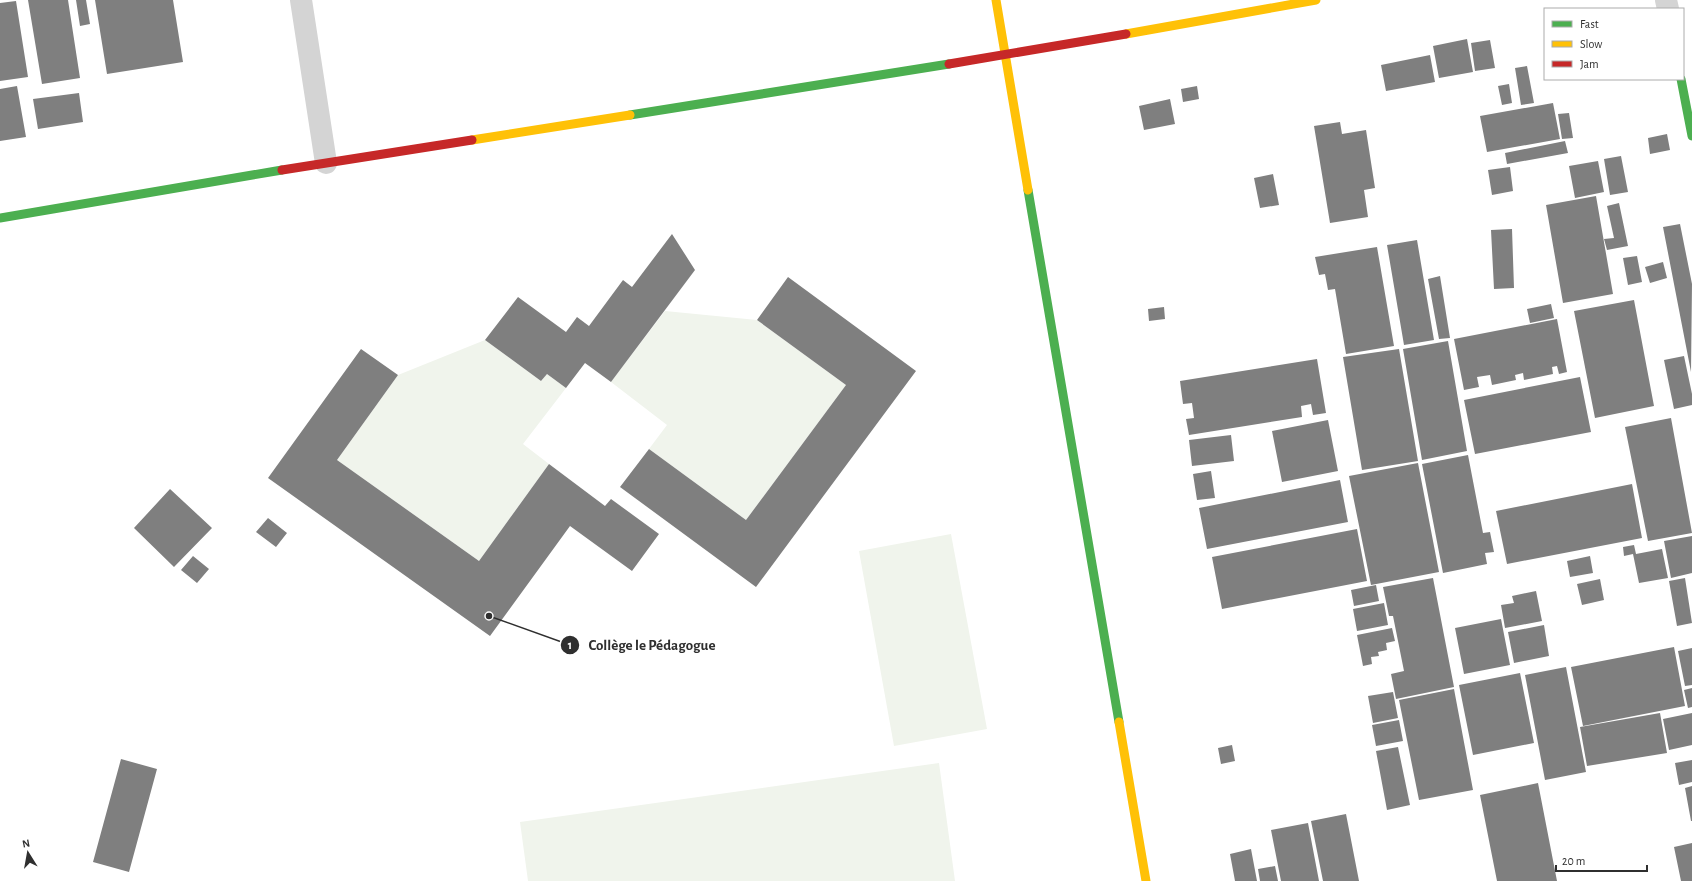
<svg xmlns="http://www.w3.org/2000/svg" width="1692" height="881" font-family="'Alegreya Sans',sans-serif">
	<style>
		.green { fill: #f0f4ec }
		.building { fill: #7f7f7f }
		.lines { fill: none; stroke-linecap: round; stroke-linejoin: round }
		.street { stroke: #d4d4d4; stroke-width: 22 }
		.fast { stroke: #4caf50; stroke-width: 9 }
		.slow { stroke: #ffc107; stroke-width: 9 }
		.jam { stroke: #c62828; stroke-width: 9 }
		.leader { fill: none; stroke: #2f2f2f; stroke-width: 1.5 }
		.callout-dot { fill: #2f2f2f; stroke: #fff; stroke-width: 1.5 }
		.mark-label { font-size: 12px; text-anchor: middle; font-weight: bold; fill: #fff }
		.callout-label { font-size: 15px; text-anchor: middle; font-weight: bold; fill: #2f2f2f; stroke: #fff; stroke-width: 4; stroke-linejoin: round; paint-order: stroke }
	</style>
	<rect width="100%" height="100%" fill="#fff"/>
	<path class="green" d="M 665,311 L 757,320 L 846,385 L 746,520 L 649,449 L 667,425 L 611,382 Z
		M 485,340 L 541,381 L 547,374 L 566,388 L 523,444 L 549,464 L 479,561 L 337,460 L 398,375 Z
		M 951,534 L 987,729 L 894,746 L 859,551 Z
		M 939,763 L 955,881 L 528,881 L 520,822 Z"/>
	<path class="building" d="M 28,0 L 68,0 L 80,78 L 42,84 Z
		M 76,0 L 86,0 L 90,24 L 80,26 Z
		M 95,0 L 173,0 L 183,62 L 107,74 Z
		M 16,1 L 28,77 L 0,81 L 0,3 Z
		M 1467,39 L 1473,72 L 1439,78 L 1433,46 Z
		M 1490,40 L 1495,68 L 1475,71 L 1471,43 Z
		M 1430,55 L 1435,82 L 1386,91 L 1381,65 Z
		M 1527,66 L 1534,103 L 1521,105 L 1515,68 Z
		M 1509,84 L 1512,103 L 1502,105 L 1498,86 Z
		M 17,86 L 26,137 L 0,141 L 0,89 Z
		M 1197,86 L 1199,99 L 1183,102 L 1181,89 Z
		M 79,93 L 83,122 L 38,129 L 33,99 Z
		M 1170,99 L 1175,124 L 1144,130 L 1139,106 Z
		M 1553,103 L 1560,139 L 1487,152 L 1480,116 Z
		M 1569,113 L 1573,138 L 1562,139 L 1558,114 Z
		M 1340,122 L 1342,134 L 1366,130 L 1375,188 L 1364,190 L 1368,217 L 1330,223 L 1314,126 Z
		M 1667,134 L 1670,150 L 1650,154 L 1648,138 Z
		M 1565,141 L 1568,153 L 1507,164 L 1505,153 Z
		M 1621,156 L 1628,192 L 1610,195 L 1604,159 Z
		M 1598,161 L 1604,192 L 1575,198 L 1569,166 Z
		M 1510,167 L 1513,191 L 1492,195 L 1488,170 Z
		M 1273,174 L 1279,205 L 1260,208 L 1254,178 Z
		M 1596,196 L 1613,294 L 1563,303 L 1546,205 Z
		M 1619,203 L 1628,246 L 1607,250 L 1604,239 L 1614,238 L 1607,206 Z
		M 1680,224 L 1692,284 L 1691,372 L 1663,227 Z
		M 1512,229 L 1514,288 L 1494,289 L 1491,230 Z
		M 672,234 L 695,270 L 611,382 L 585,363 L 566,388 L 547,374 L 541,381 L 485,340 L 518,297 L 566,332 L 577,317 L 589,326 L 623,280 L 632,287 Z
		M 1417,240 L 1434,340 L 1404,345 L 1387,245 Z
		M 1377,247 L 1394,346 L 1346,354 L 1335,289 L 1328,290 L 1325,274 L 1319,275 L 1315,257 Z
		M 1637,256 L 1642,282 L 1628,285 L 1623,258 Z
		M 1663,262 L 1667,278 L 1650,283 L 1645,267 Z
		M 1440,276 L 1450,338 L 1439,339 L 1428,279 Z
		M 788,277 L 916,371 L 756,587 L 620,487 L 649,449 L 746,520 L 846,385 L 757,320 Z
		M 1634,300 L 1654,406 L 1595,418 L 1574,311 Z
		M 1551,304 L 1554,318 L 1530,323 L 1527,309 Z
		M 1164,307 L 1165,319 L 1149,321 L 1148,309 Z
		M 1557,319 L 1567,372 L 1559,374 L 1557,366 L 1552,367 L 1553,374 L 1524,380 L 1523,373 L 1515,375 L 1516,380 L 1492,385 L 1490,375 L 1477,377 L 1479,387 L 1464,390 L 1454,339 Z
		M 1448,341 L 1467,451 L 1422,460 L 1403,349 Z
		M 361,349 L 398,375 L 337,460 L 479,561 L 549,464 L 605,506 L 611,499 L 659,534 L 632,571 L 570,526 L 490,636 L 268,478 Z
		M 1399,349 L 1418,461 L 1362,470 L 1343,357 Z
		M 1684,356 L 1692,394 L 1692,405 L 1674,409 L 1664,360 Z
		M 1317,359 L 1326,413 L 1313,415 L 1311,404 L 1301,406 L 1302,417 L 1189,435 L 1186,419 L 1194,418 L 1192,403 L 1183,404 L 1180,381 Z
		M 1580,377 L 1591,432 L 1475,454 L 1464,400 Z
		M 1671,418 L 1692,533 L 1648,541 L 1625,427 Z
		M 1328,420 L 1338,471 L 1282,482 L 1272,431 Z
		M 1231,435 L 1234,461 L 1192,466 L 1189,440 Z
		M 1468,455 L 1483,533 L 1490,532 L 1494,552 L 1485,553 L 1487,564 L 1443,573 L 1422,464 Z
		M 1418,463 L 1439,572 L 1371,585 L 1349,476 Z
		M 1211,471 L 1215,498 L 1197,500 L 1193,474 Z
		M 1340,480 L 1348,522 L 1207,549 L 1199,508 Z
		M 1632,484 L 1642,538 L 1507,564 L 1496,511 Z
		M 170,489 L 212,528 L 174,567 L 134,528 Z
		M 268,518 L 287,533 L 276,547 L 256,532 Z
		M 1357,529 L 1367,581 L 1222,609 L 1212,557 Z
		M 1692,536 L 1692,573 L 1671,578 L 1664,541 Z
		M 1634,545 L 1636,554 L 1662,549 L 1668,578 L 1639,583 L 1633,554 L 1624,556 L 1623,547 Z
		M 193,556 L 209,569 L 197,583 L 181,570 Z
		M 1590,556 L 1593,573 L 1570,577 L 1567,561 Z
		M 1433,578 L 1454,687 L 1396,699 L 1391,674 L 1404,671 L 1393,616 L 1389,616 L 1383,587 Z
		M 1685,578 L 1692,623 L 1677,626 L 1669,581 Z
		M 1600,579 L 1604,600 L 1582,605 L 1577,584 Z
		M 1376,585 L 1379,601 L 1354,606 L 1351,590 Z
		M 1536,591 L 1542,621 L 1505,628 L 1501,605 L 1514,603 L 1512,596 Z
		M 1384,603 L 1388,625 L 1357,631 L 1353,609 Z
		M 1501,619 L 1510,665 L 1464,674 L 1455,628 Z
		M 1544,625 L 1549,656 L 1514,663 L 1508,632 Z
		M 1392,628 L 1395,641 L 1386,643 L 1387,650 L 1378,652 L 1379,656 L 1371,657 L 1372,664 L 1363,666 L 1357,635 Z
		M 1674,647 L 1685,706 L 1583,726 L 1571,667 Z
		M 1692,648 L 1692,685 L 1685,686 L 1678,651 Z
		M 1566,667 L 1586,772 L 1545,780 L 1525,675 Z
		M 1520,673 L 1534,743 L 1473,755 L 1459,685 Z
		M 1692,688 L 1692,707 L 1688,708 L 1684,690 Z
		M 1454,689 L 1473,790 L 1419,800 L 1399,700 Z
		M 1393,692 L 1398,718 L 1373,723 L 1368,696 Z
		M 1660,713 L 1667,753 L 1587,766 L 1580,727 Z
		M 1692,713 L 1692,745 L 1669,750 L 1663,719 Z
		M 1399,720 L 1403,741 L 1376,746 L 1372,725 Z
		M 1232,745 L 1235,761 L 1221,764 L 1218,748 Z
		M 1398,747 L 1410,805 L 1387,810 L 1376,751 Z
		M 121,759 L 157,769 L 129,872 L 93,862 Z
		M 1692,760 L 1692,782 L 1679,785 L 1675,763 Z
		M 1538,783 L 1557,881 L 1497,881 L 1480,795 Z
		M 1692,786 L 1692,821 L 1691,821 L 1685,788 Z
		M 1346,814 L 1359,881 L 1323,881 L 1311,821 Z
		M 1308,823 L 1319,881 L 1281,881 L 1271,830 Z
		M 1692,843 L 1692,881 L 1681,881 L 1674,847 Z
		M 1251,849 L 1257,881 L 1235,881 L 1230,854 Z
		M 1275,866 L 1278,881 L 1260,881 L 1258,869 Z"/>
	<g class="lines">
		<path class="street" d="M 301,0 L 326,163
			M 1666,0 L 1668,9"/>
		<path class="fast" d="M 1681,79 L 1692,136
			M 630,115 L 949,64
			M 1028,190 L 1119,722
			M 0,218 L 282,170"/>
		<path class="slow" d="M 996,0 L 1028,190
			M 1126,34 L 1316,0
			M 472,140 L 630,115
			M 1119,722 L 1146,881"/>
		<path class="jam" d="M 949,64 L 1126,34
			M 282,170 L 472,140"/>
	</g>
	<path class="leader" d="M489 616L570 645"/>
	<g class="callout-dot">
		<circle cx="489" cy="616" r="4"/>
		<circle cx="570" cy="645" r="10"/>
	</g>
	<g class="mark-label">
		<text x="570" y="649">1</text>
	</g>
	<g class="callout-label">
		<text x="652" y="650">Collège le Pédagogue</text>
	</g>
	<rect x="1544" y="8" width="140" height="72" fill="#ffffff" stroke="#acacac"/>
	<rect x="1552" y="21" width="20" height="6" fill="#4caf50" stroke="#acacac"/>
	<text x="1580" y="28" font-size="12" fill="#2f2f2f">Fast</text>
	<rect x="1552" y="41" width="20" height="6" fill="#ffc107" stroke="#acacac"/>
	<text x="1580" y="48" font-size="12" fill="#2f2f2f">Slow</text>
	<rect x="1552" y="61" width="20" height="6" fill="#c62828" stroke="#acacac"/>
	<text x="1580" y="68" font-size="12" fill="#2f2f2f">Jam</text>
	<g transform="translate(28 853) rotate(349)" stroke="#ffffff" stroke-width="3" paint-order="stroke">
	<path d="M0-3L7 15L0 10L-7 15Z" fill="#2f2f2f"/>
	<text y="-6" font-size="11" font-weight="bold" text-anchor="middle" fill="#2f2f2f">N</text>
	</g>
	<path d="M1556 865v6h91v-6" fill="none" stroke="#2f2f2f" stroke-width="2"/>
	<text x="1562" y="865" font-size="12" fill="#2f2f2f" stroke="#ffffff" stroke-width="3" paint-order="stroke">20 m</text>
</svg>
